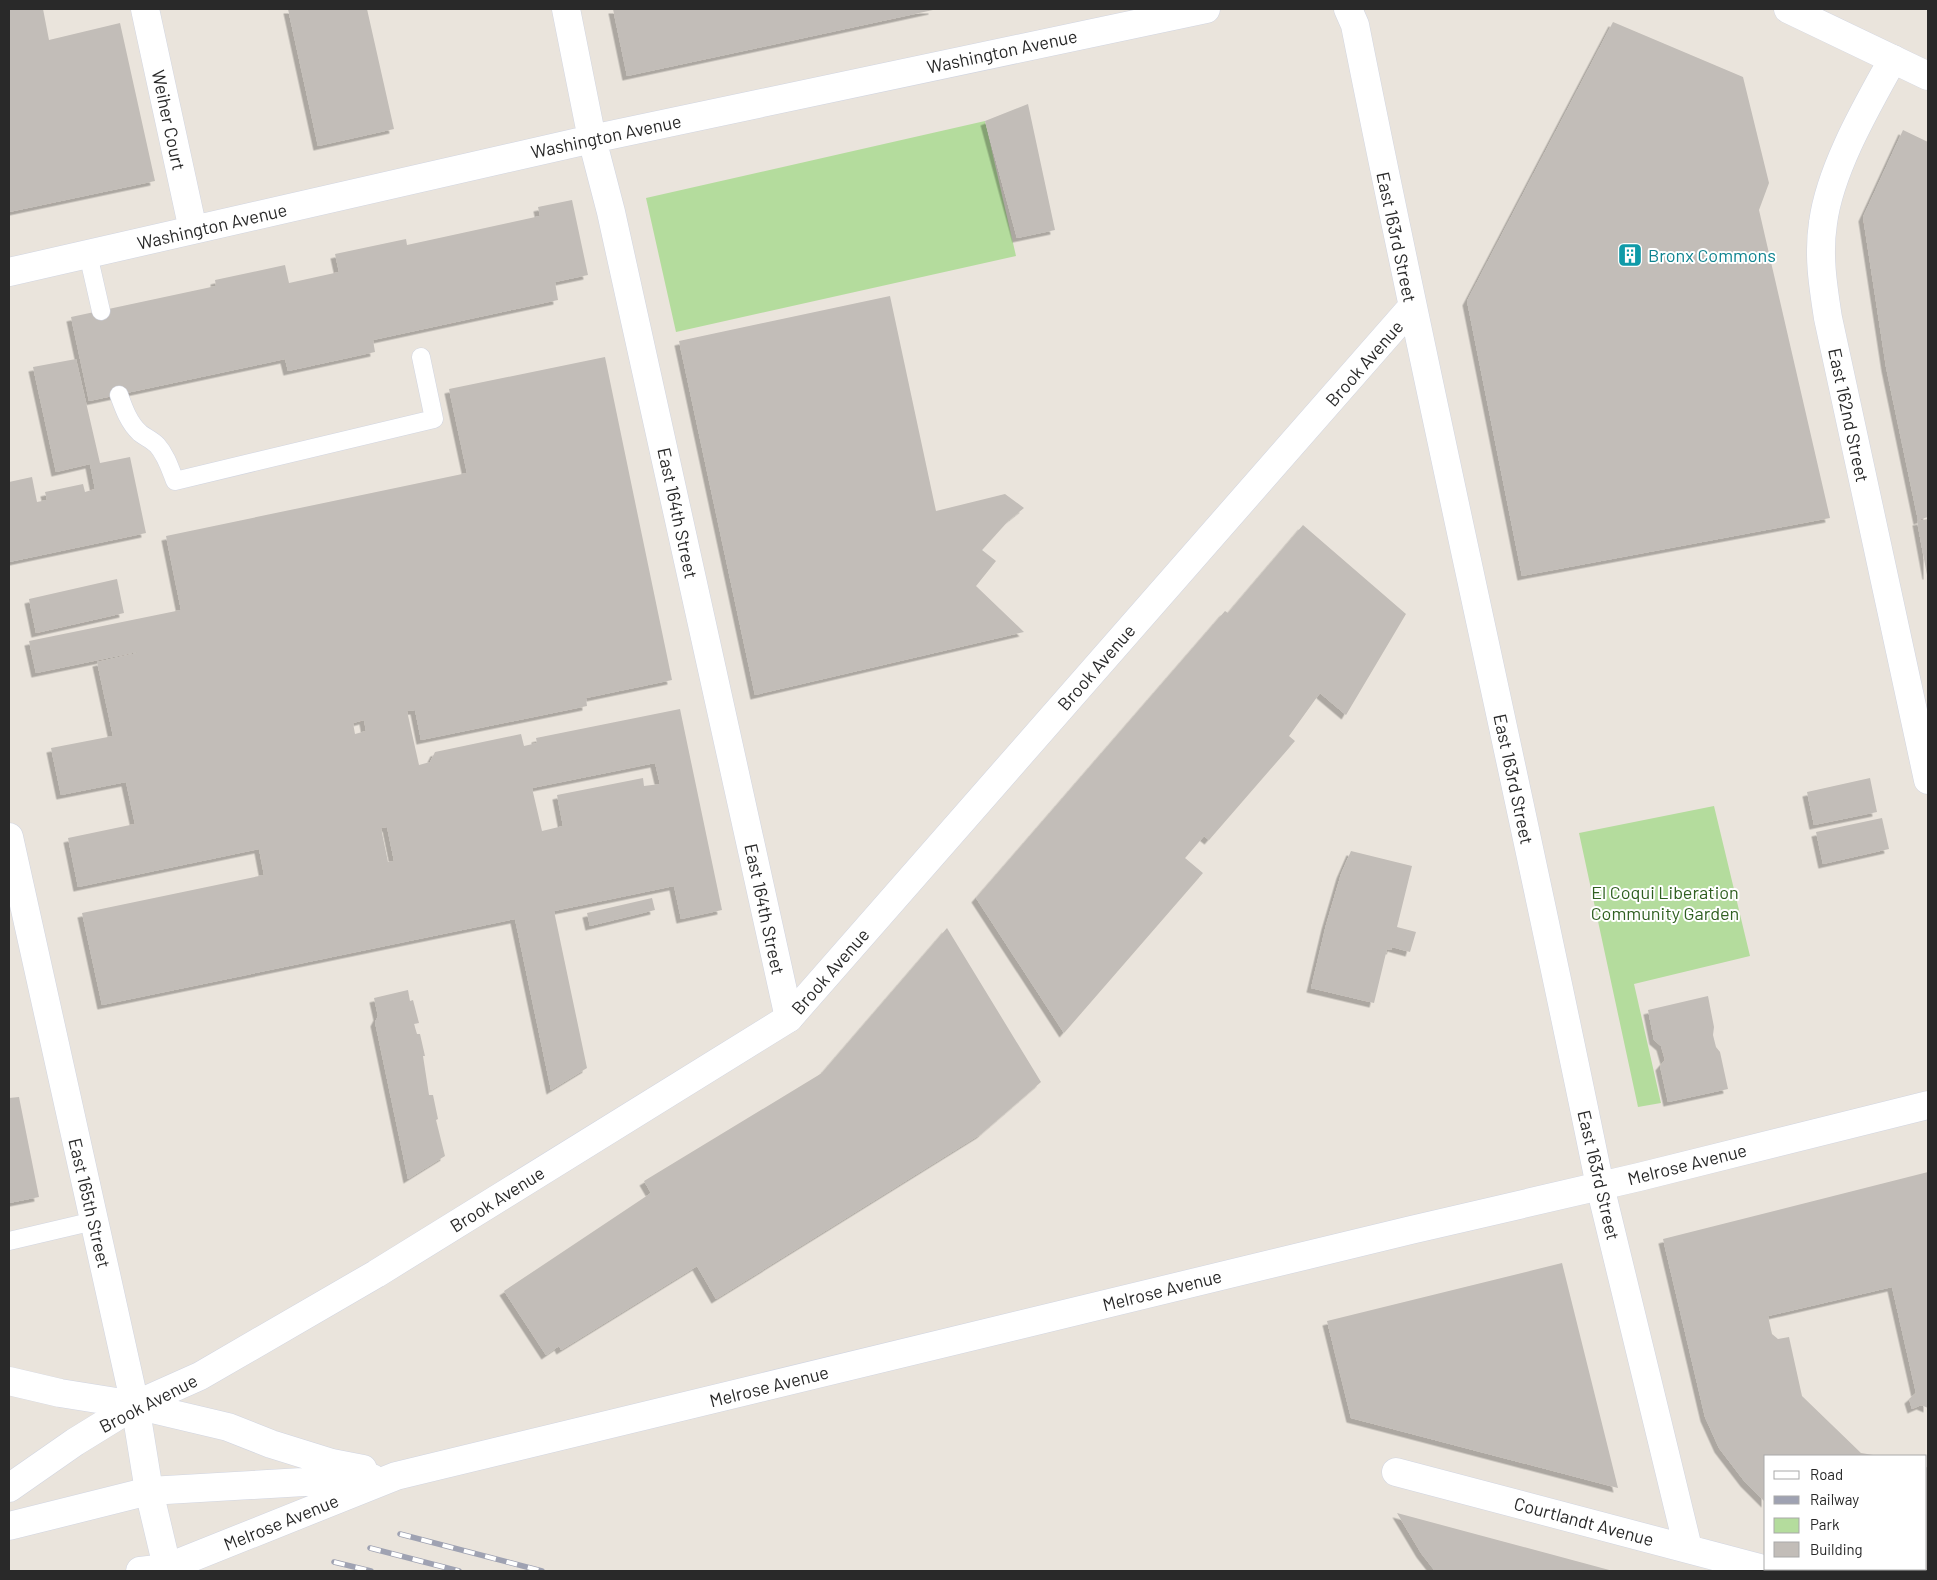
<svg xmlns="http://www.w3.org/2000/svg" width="1937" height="1580" font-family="Barlow,sans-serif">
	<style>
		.green { fill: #b4dc9d }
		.building { fill: #c2bdb8; fill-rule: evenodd; filter: url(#shadow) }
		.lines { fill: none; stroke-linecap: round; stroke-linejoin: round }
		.service-casing { stroke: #d1d5e1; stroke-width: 19 }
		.minor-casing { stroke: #d1d5e1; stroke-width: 29 }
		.tertiary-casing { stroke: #d1d5e1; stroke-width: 29 }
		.secondary-casing { stroke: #d1d5e1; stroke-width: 29 }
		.service { stroke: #fff; stroke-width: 18 }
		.minor { stroke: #fff; stroke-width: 28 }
		.tertiary { stroke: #fff; stroke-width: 28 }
		.secondary { stroke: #fff; stroke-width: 28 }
		.rail-casing { stroke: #9fa2b2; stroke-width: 5.5 }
		.rail { stroke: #fff; stroke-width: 4; stroke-dasharray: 11; stroke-linecap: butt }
		.labels { text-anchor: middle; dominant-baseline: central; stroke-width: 4; stroke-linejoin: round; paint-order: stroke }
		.street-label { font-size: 18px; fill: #292929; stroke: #fff }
		.culture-label { font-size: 18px; fill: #0d838f; stroke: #fff; text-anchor: start }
		.park-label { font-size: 18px; fill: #2f5f20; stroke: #fff }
	</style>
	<defs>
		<filter id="shadow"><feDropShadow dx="-4.5" dy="4.5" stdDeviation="0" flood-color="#0004"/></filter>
	</defs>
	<rect width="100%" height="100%" fill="#eae4dc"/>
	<path class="green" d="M 985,121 L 1016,256 L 676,332 L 646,198 Z
		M 1714,806 L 1750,956 L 1634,984 L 1661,1103 L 1638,1107 L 1579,833 Z"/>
	<path class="building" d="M 9,9 L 43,9 L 49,40 L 120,23 L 155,181 L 9,212 Z
		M 288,9 L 367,9 L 394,129 L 318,146 Z
		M 613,9 L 933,9 L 933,10 L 627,76 Z
		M 1613,22 L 1743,77 L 1769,183 L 1759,210 L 1830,518 L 1522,576 L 1467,301 Z
		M 1028,104 L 1055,230 L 1017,238 L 985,121 Z
		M 1903,130 L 1928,142 L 1928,517 L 1918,520 L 1886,367 L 1863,217 Z
		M 572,200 L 588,275 L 555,282 L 558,300 L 373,340 L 375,352 L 288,371 L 285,359 L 89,401 L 71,317 L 216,286 L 215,280 L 285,265 L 289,283 L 339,272 L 335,254 L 406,239 L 407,245 L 540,216 L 538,207 Z
		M 890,296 L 936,511 L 1005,494 L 1024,508 L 1009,520 L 982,550 L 996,561 L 976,586 L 1024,632 L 755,695 L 679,341 Z
		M 605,357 L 672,680 L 586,698 L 587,706 L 421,740 L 415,710 L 407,711 L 419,765 L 430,762 L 435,752 L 521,734 L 524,746 L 537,743 L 536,738 L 680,709 L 722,910 L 681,919 L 674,886 L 554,911 L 587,1068 L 551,1090 L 515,919 L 102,1005 L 82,913 L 264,875 L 259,849 L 78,887 L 68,838 L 135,824 L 126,782 L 61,795 L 51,748 L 113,736 L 97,662 L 137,653 L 137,652 L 36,673 L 29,641 L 181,610 L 166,536 L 467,473 L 449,389 ZM 364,720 L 366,731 L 355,734 L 353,723 ZM 655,763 L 660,784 L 644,786 L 643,778 L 557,795 L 563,826 L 542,831 L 532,788 ZM 387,827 L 394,861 L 388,862 L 381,828 Z
		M 76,359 L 100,463 L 130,457 L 146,533 L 9,562 L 9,482 L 32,477 L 37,502 L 47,500 L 45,492 L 83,484 L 85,492 L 95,489 L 90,464 L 56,472 L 33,367 Z
		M 1928,519 L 1928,575 L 1927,575 L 1917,521 Z
		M 1303,525 L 1406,614 L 1346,715 L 1320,693 L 1289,736 L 1295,741 L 1209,840 L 1204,836 L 1185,858 L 1203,873 L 1064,1033 L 976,898 L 1225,611 L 1228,613 Z
		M 117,579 L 124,613 L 36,633 L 29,599 Z
		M 1870,778 L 1877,812 L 1814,825 L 1807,792 Z
		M 1882,818 L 1889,849 L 1823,864 L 1816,832 Z
		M 1351,851 L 1412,866 L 1397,927 L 1416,932 L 1410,952 L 1392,947 L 1391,950 L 1387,949 L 1374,1003 L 1311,988 L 1326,925 L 1341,874 Z
		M 652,898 L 655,910 L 590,926 L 587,913 Z
		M 947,928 L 1041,1082 L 981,1134 L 716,1299 L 697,1266 L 561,1350 L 559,1346 L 546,1355 L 504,1291 L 651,1193 L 644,1181 L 822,1073 Z
		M 408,990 L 410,1001 L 413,1000 L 419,1023 L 414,1024 L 417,1034 L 420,1034 L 425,1056 L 423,1056 L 429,1095 L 433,1095 L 438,1119 L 436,1120 L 445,1156 L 408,1179 L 375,1022 L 378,1016 L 374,998 Z
		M 1708,996 L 1714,1027 L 1713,1035 L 1716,1047 L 1720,1052 L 1728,1089 L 1668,1102 L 1660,1066 L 1665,1060 L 1661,1046 L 1654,1040 L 1648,1010 Z
		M 19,1097 L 39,1197 L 9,1203 L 9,1098 Z
		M 1928,1172 L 1928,1408 L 1921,1405 L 1912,1409 L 1909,1399 L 1916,1393 L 1892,1287 L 1768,1316 L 1772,1334 L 1778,1339 L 1789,1337 L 1802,1396 L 1861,1453 L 1873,1455 L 1766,1456 L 1766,1503 L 1745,1482 L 1719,1448 L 1705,1417 L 1663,1239 Z
		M 1562,1263 L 1618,1488 L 1351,1418 L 1327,1321 Z
		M 1926,1467 L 1928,1468 L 1928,1571 L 1919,1569 L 1926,1569 Z
		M 1397,1513 L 1613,1571 L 1435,1571 L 1421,1553 Z"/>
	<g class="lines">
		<defs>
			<path id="service" d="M 88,254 L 101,311
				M 119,395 C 124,409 129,423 140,433 C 145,437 152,440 157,445 C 166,455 170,468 175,481 L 434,419 L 421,357
				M 9,1241 L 94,1221"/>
			<path id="minor" d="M 145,9 L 193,230
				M 566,9 L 592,139 L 611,212 L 789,1018
				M 1893,59 C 1867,106 1830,169 1823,223 C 1818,255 1823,286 1828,318 L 1928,780
				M 9,272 L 592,139 L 1206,9
				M 9,837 L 135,1405
				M 1600,1186 L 1688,1548
				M 9,1381 L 60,1393 L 135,1405
				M 1396,1472 L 1771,1571
				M 9,1488 L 75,1442 L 135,1405"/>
			<path id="tertiary" d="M 135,1405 L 149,1491 L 168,1571"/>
			<path id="secondary" d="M 1348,9 L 1355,25 C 1432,413 1521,798 1600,1186
				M 1788,9 L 1928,76
				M 135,1405 L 200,1376 L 376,1274 L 789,1018 L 1412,307
				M 135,1405 L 228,1427 L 271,1444 L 332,1463 L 363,1469
				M 9,1526 L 149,1491 L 372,1478
				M 140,1571 L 166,1568 L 396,1476 L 1411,1230 L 1639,1177 L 1928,1105"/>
		</defs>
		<use href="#service" class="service-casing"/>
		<use href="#minor" class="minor-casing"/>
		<use href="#tertiary" class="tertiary-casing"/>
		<use href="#secondary" class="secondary-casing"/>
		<use href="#service" class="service"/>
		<use href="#minor" class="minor"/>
		<use href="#tertiary" class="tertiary"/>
		<use href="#secondary" class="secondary"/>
		<defs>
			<path id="rail" d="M 400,1534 L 542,1571
				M 370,1548 L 459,1571
				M 334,1562 L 371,1571"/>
		</defs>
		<use href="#rail" class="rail-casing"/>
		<use href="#rail" class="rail"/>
	</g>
	<defs>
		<symbol id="building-square" viewBox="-11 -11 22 22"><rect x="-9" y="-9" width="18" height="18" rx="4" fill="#0f9aa8" stroke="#fff"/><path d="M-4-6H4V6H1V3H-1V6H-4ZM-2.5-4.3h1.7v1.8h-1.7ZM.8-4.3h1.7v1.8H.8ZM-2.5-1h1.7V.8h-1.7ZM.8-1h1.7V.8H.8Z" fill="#fff"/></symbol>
	</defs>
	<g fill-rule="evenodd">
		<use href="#building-square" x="1616" y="241" width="28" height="28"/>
	</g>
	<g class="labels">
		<g class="street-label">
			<text transform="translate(1002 51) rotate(-12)">Washington Avenue</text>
			<text transform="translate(169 120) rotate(78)">Weiher Court</text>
			<text transform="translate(606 136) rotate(-12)">Washington Avenue</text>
			<text transform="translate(212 226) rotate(-13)">Washington Avenue</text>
			<text transform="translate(1397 237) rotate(78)">East 163rd Street</text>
			<text transform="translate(1364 363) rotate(-49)">Brook Avenue</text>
			<text transform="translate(1849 415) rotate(78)">East 162nd Street</text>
			<text transform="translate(678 513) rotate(78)">East 164th Street</text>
			<text transform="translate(1096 667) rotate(-49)">Brook Avenue</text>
			<text transform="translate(1514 779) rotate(78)">East 163rd Street</text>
			<text transform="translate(765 909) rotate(78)">East 164th Street</text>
			<text transform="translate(830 971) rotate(-49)">Brook Avenue</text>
			<text transform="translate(1687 1164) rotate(-14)">Melrose Avenue</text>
			<text transform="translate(1599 1175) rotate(77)">East 163rd Street</text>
			<text transform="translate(497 1199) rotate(-32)">Brook Avenue</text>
			<text transform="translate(90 1203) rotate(77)">East 165th Street</text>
			<text transform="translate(1162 1290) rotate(-14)">Melrose Avenue</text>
			<text transform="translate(769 1386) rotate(-14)">Melrose Avenue</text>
			<text transform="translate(148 1403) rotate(-27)">Brook Avenue</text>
			<text transform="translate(1584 1521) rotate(15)">Courtlandt Avenue</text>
			<text transform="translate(281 1522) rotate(-22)">Melrose Avenue</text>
		</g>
		<g class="culture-label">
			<text x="1648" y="255">Bronx Commons</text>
		</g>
		<g class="park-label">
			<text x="1665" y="892">El Coqui Liberation<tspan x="1665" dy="21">Community Garden</tspan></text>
		</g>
	</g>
	<rect width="1937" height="1580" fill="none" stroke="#292929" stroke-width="20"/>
	<rect x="1764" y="1455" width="162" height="115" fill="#ffffff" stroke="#a9a9a9"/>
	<rect x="1774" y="1471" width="25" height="8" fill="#ffffff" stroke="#a9a9a9"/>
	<text x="1810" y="1480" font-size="15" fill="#292929">Road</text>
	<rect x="1774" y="1496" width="25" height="8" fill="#9fa2b2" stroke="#a9a9a9"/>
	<text x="1810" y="1505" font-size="15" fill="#292929">Railway</text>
	<rect x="1774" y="1518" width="25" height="15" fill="#b4dc9d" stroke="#a9a9a9"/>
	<text x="1810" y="1530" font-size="15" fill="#292929">Park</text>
	<rect x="1774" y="1542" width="25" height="15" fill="#c2bdb8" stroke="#a9a9a9"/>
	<text x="1810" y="1555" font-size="15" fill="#292929">Building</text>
</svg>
